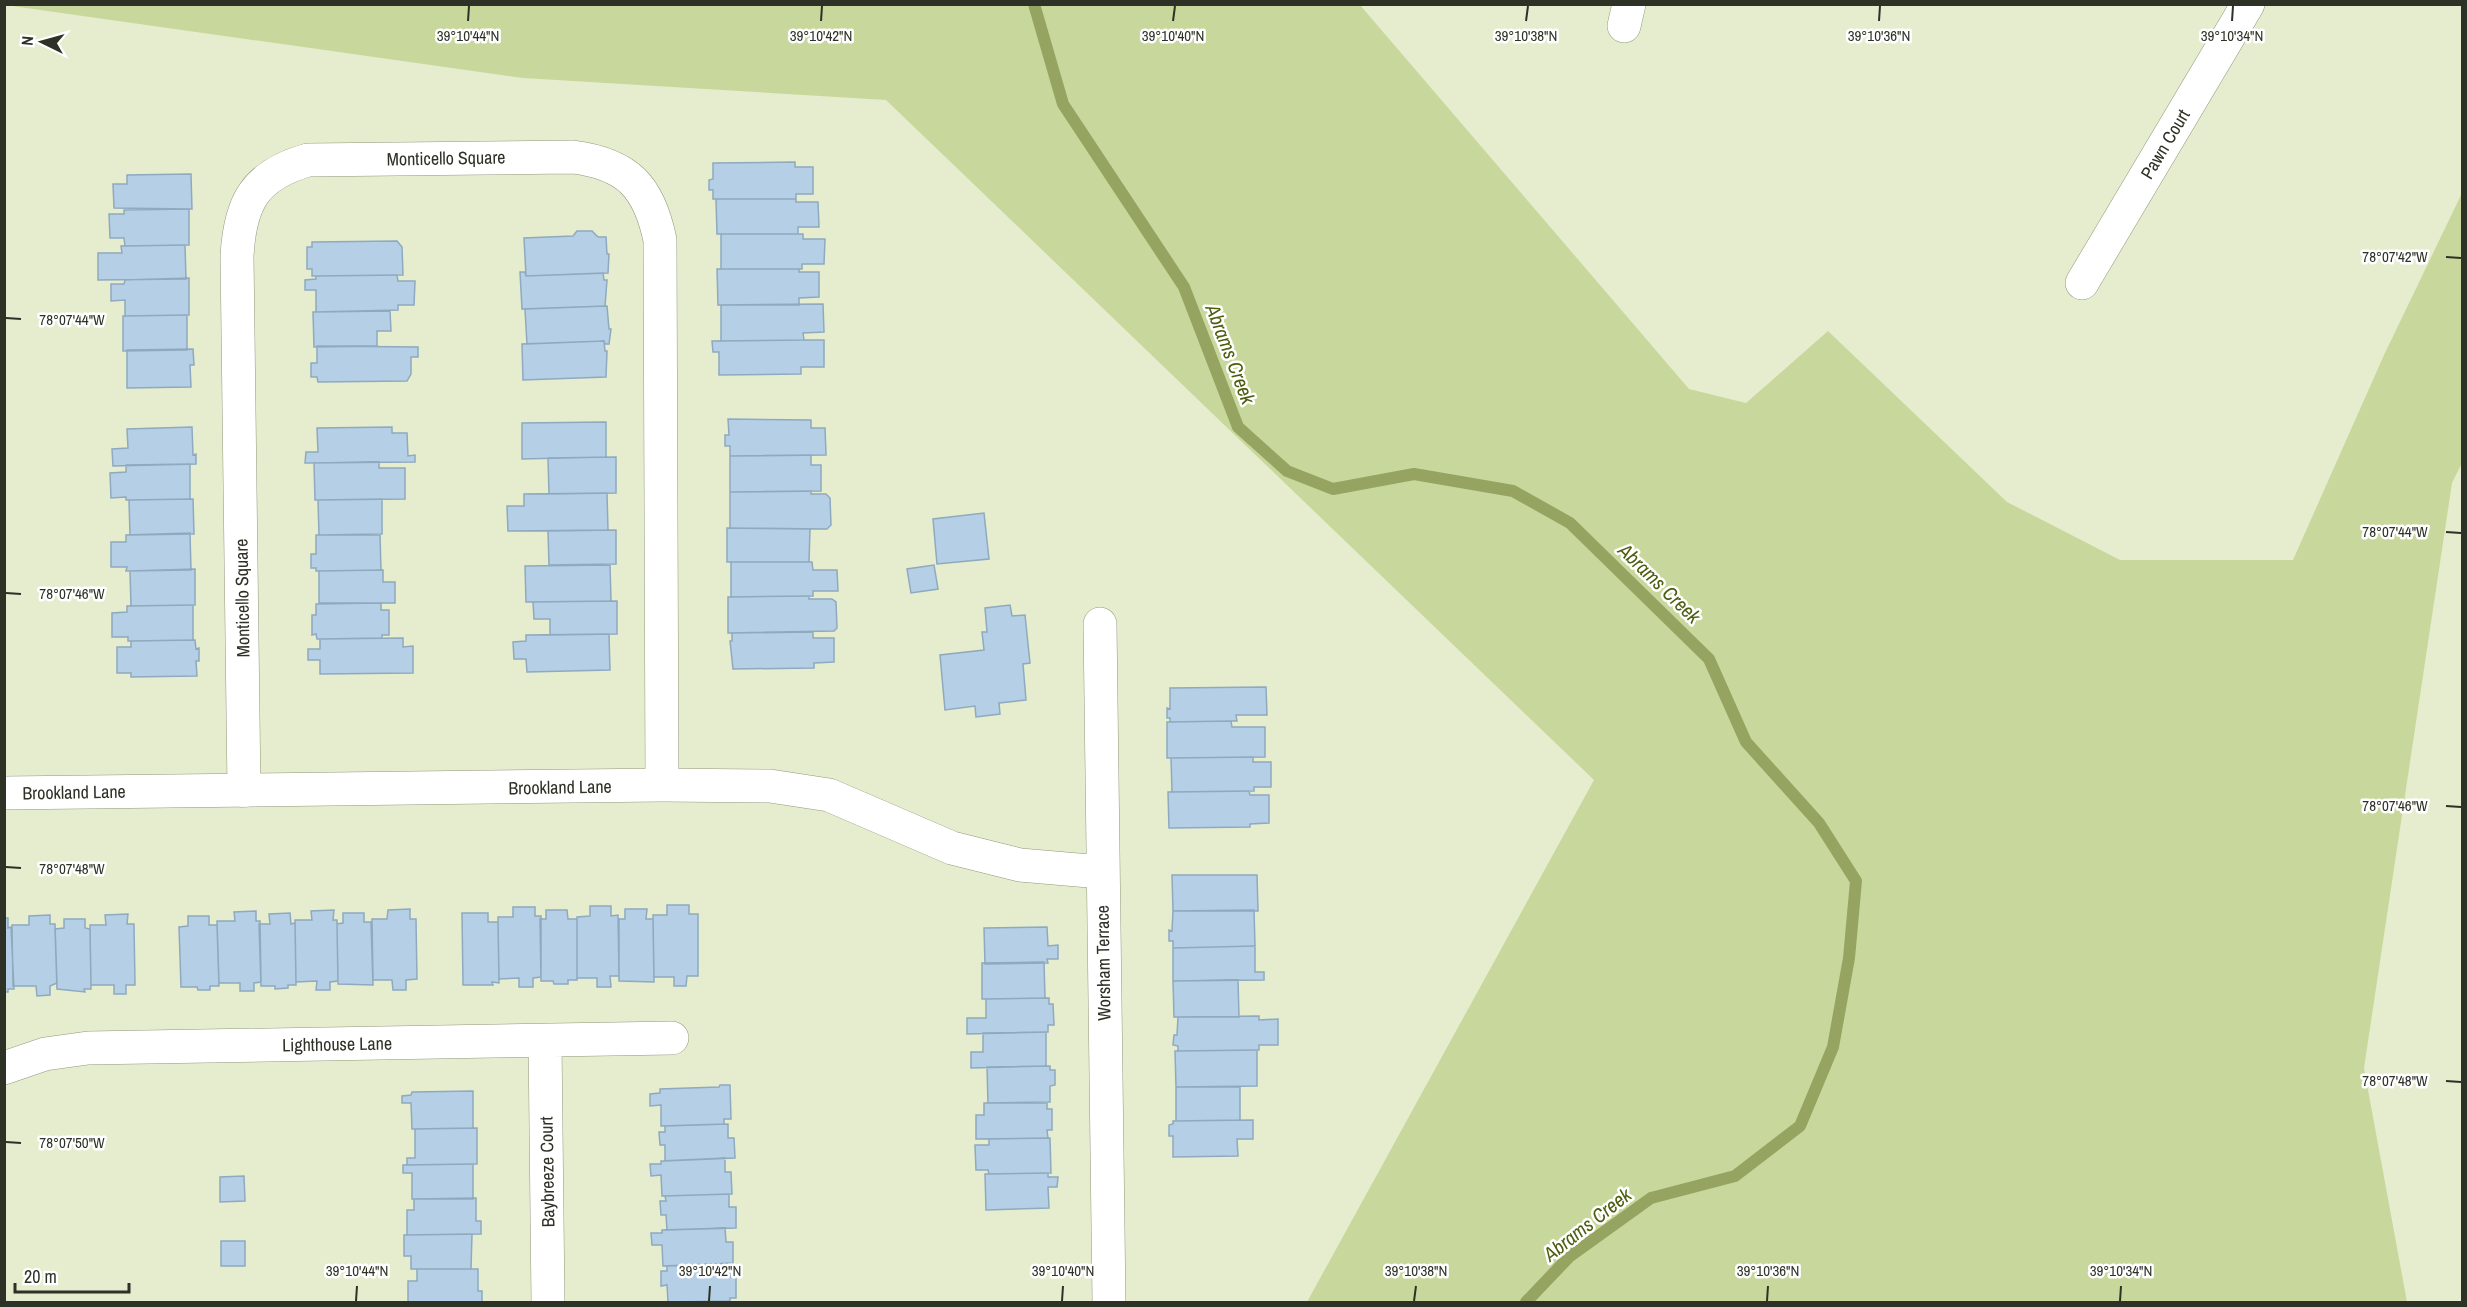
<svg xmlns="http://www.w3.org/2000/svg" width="2467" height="1307" font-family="'Archivo Narrow',sans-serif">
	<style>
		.green { fill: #c8d89c }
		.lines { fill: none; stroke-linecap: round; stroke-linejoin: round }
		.stream { stroke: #95a561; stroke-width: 12 }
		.building { fill: #b5d0e6; stroke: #8fa9be; stroke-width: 1.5 }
		.minor-casing { stroke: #91997c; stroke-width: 34 }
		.minor { stroke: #fff; stroke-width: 33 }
		.ticks { fill: none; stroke: #2e3126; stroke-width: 2 }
		.labels { text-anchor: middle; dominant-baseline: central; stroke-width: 5; stroke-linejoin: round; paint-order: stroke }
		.street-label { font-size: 18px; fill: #2e3126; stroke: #fff }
		.water-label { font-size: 20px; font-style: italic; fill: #4f5d10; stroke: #fff }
		.ticks-label { font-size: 15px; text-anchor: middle; fill: #2e3126; stroke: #fff; stroke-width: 5; stroke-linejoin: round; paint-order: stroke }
	</style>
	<rect width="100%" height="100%" fill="#e5edce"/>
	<path class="green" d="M 12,5 L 1360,5 L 1689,389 L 1746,403 L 1828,331 L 2007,502 L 2120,560 L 2293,560 L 2384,355 L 2462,193 L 2462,463 L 2452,483 L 2364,1068 L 2407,1302 L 1307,1302 L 1594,780 L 886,100 L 523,78 L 12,6 Z"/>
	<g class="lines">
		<path class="stream" d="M 1034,4 L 1063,104 L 1184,287 L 1238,427 L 1287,471 L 1333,489 L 1414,474 L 1513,491 L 1570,523 L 1709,659 L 1746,742 L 1819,823 L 1856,881 L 1849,958 L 1833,1047 L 1800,1126 L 1735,1176 L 1651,1198 L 1569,1257 L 1526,1302"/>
	</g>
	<path class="building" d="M 795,162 L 795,167 L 813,167 L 813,194 L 796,194 L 796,199 L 713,199 L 713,190 L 709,190 L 709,180 L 713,179 L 713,163 Z
		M 191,174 L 192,209 L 114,208 L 113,184 L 127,184 L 127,175 Z
		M 716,199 L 796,199 L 796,202 L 818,202 L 819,227 L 798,227 L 798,234 L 717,234 Z
		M 189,209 L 189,245 L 125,246 L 124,238 L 110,238 L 109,214 L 124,214 L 124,210 Z
		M 577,231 L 592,231 L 598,237 L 606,237 L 607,254 L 609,254 L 608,273 L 526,276 L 524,238 L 573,236 Z
		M 721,234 L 803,234 L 803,239 L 825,239 L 824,264 L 802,264 L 802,269 L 721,269 Z
		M 397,241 L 402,247 L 403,275 L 316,276 L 312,276 L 312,269 L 307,269 L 307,247 L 312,247 L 312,242 Z
		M 185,245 L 186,279 L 98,280 L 98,253 L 122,253 L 121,246 Z
		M 717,269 L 799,269 L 799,272 L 819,272 L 819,297 L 799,298 L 799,305 L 718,305 Z
		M 520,272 L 525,272 L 526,276 L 603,273 L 604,280 L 607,280 L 605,306 L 522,309 Z
		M 397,275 L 398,281 L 415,281 L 414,305 L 398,305 L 398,310 L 316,312 L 316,290 L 305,290 L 305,280 L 316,279 L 316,276 Z
		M 189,278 L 189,315 L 125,316 L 125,300 L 111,301 L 111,284 L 124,284 L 125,280 Z
		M 823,304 L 824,332 L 803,333 L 804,340 L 721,341 L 721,305 Z
		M 607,306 L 609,329 L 611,329 L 609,344 L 605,344 L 604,341 L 527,344 L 525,309 Z
		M 390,311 L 391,331 L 377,331 L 377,346 L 314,347 L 313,312 Z
		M 187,315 L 187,350 L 123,351 L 123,316 Z
		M 804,340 L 824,340 L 824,367 L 801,367 L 801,374 L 719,375 L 719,352 L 713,352 L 712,341 Z
		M 604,341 L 605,351 L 607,351 L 606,377 L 523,380 L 522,344 Z
		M 317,346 L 418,347 L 418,357 L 411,357 L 411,374 L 407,381 L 318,382 L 317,377 L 311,377 L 311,363 L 317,363 Z
		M 193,349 L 194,365 L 190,365 L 191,387 L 127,388 L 127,350 Z
		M 728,419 L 811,420 L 811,428 L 825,428 L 826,455 L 730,456 L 730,446 L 725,446 L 725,435 L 729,435 Z
		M 606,422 L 606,457 L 522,459 L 522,423 Z
		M 192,427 L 193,455 L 196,454 L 196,464 L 113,466 L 112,449 L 128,448 L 127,429 Z
		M 392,427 L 392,433 L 407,433 L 408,456 L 415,455 L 415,462 L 305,463 L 306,452 L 318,452 L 317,428 Z
		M 811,455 L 811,465 L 821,465 L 821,491 L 730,492 L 730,456 Z
		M 616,457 L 616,493 L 549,494 L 548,458 Z
		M 379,462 L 379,468 L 405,468 L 405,499 L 315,500 L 314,463 Z
		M 190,464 L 190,499 L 129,500 L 126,500 L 126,497 L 111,498 L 110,473 L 126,472 L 126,465 Z
		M 811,491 L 811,494 L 826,494 L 830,498 L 831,525 L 827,529 L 730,528 L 730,492 Z
		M 607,493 L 608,530 L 508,531 L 507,506 L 524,506 L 524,494 Z
		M 193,499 L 194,534 L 130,535 L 129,500 Z
		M 382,499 L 382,534 L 319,535 L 318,500 Z
		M 984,513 L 989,559 L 937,564 L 933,519 Z
		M 727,528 L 810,529 L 809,562 L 727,562 Z
		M 616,530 L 616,564 L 549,565 L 548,531 Z
		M 190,533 L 191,570 L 126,571 L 127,567 L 111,567 L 111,542 L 126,542 L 126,535 Z
		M 316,535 L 380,535 L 381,570 L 316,571 L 316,568 L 311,568 L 311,554 L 316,554 Z
		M 731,562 L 812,562 L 813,570 L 837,570 L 838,591 L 813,591 L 813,596 L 731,597 Z
		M 610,565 L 611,601 L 526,602 L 525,566 Z
		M 934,565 L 938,589 L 911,593 L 907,569 Z
		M 195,569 L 195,605 L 131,606 L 130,571 Z
		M 383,570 L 383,582 L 395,582 L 395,603 L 319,603 L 319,571 Z
		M 809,596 L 809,599 L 832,599 L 836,602 L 837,628 L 834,631 L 728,633 L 728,597 Z
		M 617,601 L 617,634 L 550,635 L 550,619 L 534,619 L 533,602 Z
		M 381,603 L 381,610 L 389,610 L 389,635 L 382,635 L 382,638 L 320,639 L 317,639 L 316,634 L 312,635 L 312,615 L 316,615 L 316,604 Z
		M 193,605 L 193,640 L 131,641 L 128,641 L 128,637 L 112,637 L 112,613 L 127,612 L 127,606 Z
		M 1010,605 L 1012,616 L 1025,615 L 1030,663 L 1023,664 L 1026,700 L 999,703 L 1000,714 L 976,717 L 975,706 L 945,710 L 940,655 L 984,650 L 982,632 L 987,632 L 985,608 Z
		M 813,632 L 813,638 L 834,638 L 834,662 L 814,663 L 814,668 L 733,669 L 730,641 L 732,641 L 732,633 Z
		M 609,634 L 610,670 L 527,672 L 526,659 L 514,659 L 513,642 L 526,641 L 526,635 Z
		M 403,638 L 403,647 L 413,646 L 413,673 L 320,674 L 320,660 L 308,660 L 308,649 L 320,649 L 320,639 Z
		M 195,640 L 196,649 L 199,648 L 199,661 L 196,661 L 197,676 L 131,677 L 131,673 L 117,673 L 117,647 L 131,647 L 131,641 Z
		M 1266,687 L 1267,715 L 1236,715 L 1237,721 L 1231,721 L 1170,722 L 1170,718 L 1167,718 L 1167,708 L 1170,709 L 1170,688 Z
		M 1231,721 L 1232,727 L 1265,727 L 1265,757 L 1167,758 L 1167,722 Z
		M 1253,757 L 1253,762 L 1271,762 L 1271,787 L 1254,787 L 1254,791 L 1172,792 L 1171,758 Z
		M 1249,791 L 1250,795 L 1269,795 L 1269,823 L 1250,824 L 1250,827 L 1169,828 L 1168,792 Z
		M 1172,875 L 1257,875 L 1258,911 L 1173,911 Z
		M 667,905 L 689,905 L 689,914 L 698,914 L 698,976 L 687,976 L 686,986 L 674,986 L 674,977 L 654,977 L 653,915 L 667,915 Z
		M 590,906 L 611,906 L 611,916 L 618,915 L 619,976 L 610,976 L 611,987 L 597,987 L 597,978 L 577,978 L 577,917 L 590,916 Z
		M 513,907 L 535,907 L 535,916 L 541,916 L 541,977 L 533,978 L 533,987 L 519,987 L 519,978 L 499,979 L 498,917 L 513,917 Z
		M 410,909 L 410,919 L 416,919 L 417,979 L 406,980 L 406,990 L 393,990 L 392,980 L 373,980 L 372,919 L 387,919 L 388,910 Z
		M 625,909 L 647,909 L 646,919 L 653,919 L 654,982 L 619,981 L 619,919 L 625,919 Z
		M 334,910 L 333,920 L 337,920 L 337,924 L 338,981 L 330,982 L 330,990 L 316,990 L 317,981 L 296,982 L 295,920 L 312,920 L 311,911 Z
		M 546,910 L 567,910 L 568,919 L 577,919 L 577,980 L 568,980 L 568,984 L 554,984 L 553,981 L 541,981 L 540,919 L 546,919 Z
		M 1254,910 L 1255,946 L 1173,948 L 1173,941 L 1169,941 L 1169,930 L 1172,931 L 1173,911 Z
		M 256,911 L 256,921 L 260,921 L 261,982 L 254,983 L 254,991 L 240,991 L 240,983 L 219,983 L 217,921 L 235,921 L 234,912 Z
		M 290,913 L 291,924 L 295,923 L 296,985 L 288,985 L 288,988 L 275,989 L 275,986 L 261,986 L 259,924 L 270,924 L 269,914 Z
		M 343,913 L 364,913 L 364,922 L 371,922 L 373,985 L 338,984 L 337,924 L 343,923 Z
		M 462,913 L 488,913 L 488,922 L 498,922 L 499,983 L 492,982 L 493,985 L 463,985 Z
		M 128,914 L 127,924 L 134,924 L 135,985 L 126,985 L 126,994 L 114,994 L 114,985 L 91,985 L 90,925 L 106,925 L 105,915 Z
		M 50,915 L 50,924 L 55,924 L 57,983 L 50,986 L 50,995 L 37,996 L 36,986 L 13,986 L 12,925 L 29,925 L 29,916 Z
		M 188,916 L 209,916 L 209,925 L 217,925 L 219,986 L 210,986 L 210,990 L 198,990 L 197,987 L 181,987 L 179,927 L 188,926 Z
		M 4,918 L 8,918 L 8,928 L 11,927 L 14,989 L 8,989 L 8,992 L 4,992 Z
		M 64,919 L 85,919 L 85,928 L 90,929 L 91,989 L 84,989 L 85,992 L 57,989 L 55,929 L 64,928 Z
		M 1047,927 L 1048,946 L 1058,945 L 1058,959 L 1047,959 L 1048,963 L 985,964 L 984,928 Z
		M 1255,946 L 1255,972 L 1264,972 L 1264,980 L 1173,981 L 1173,948 Z
		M 1044,962 L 1045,998 L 982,999 L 982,963 Z
		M 1238,980 L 1239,1017 L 1174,1017 L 1173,981 Z
		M 1049,998 L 1049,1004 L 1053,1004 L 1054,1025 L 1048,1025 L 1048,1032 L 967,1034 L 967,1018 L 986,1018 L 986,999 Z
		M 1259,1016 L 1259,1020 L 1278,1019 L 1278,1045 L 1259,1045 L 1259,1050 L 1178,1051 L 1178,1046 L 1173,1045 L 1174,1035 L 1177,1035 L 1178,1017 Z
		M 1046,1032 L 1046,1066 L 971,1068 L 971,1052 L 983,1052 L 983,1033 Z
		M 1257,1050 L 1257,1086 L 1176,1087 L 1175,1051 Z
		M 1050,1066 L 1050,1070 L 1055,1070 L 1055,1085 L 1050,1086 L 1050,1102 L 988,1103 L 987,1067 Z
		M 720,1085 L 730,1085 L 731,1119 L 724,1119 L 724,1124 L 661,1126 L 661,1105 L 650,1106 L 650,1094 L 660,1093 L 660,1089 L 719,1087 Z
		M 1176,1087 L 1240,1087 L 1240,1120 L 1176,1121 Z
		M 473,1091 L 473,1128 L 412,1129 L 411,1103 L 402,1103 L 402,1096 L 411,1095 L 412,1092 Z
		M 984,1103 L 1047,1103 L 1047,1109 L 1052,1109 L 1052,1130 L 1047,1130 L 1048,1138 L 976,1139 L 976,1115 L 984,1115 Z
		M 1253,1120 L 1253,1139 L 1237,1139 L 1238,1156 L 1173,1157 L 1173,1136 L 1169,1136 L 1169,1125 L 1173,1124 L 1173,1121 Z
		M 728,1124 L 728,1138 L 734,1138 L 735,1158 L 665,1161 L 665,1145 L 660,1145 L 659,1132 L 665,1132 L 665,1126 Z
		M 477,1128 L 477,1164 L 407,1165 L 407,1158 L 415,1158 L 415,1129 Z
		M 1050,1138 L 1051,1173 L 989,1174 L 988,1170 L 976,1170 L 975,1145 L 989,1145 L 989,1139 Z
		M 725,1158 L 725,1172 L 731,1172 L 732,1194 L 662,1196 L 661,1175 L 651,1176 L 650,1164 L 661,1164 L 661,1161 Z
		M 473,1164 L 473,1199 L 412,1199 L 412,1173 L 403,1173 L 403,1165 Z
		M 1048,1173 L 1048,1177 L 1058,1177 L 1057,1187 L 1048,1187 L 1049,1208 L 986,1210 L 985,1174 Z
		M 244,1176 L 245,1201 L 220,1202 L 220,1177 Z
		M 729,1194 L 729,1207 L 736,1207 L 736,1228 L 667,1230 L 666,1215 L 661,1215 L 660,1201 L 666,1201 L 665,1196 Z
		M 476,1198 L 476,1221 L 481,1221 L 481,1234 L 407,1235 L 407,1210 L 414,1210 L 414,1199 Z
		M 725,1228 L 726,1242 L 733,1242 L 733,1263 L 663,1266 L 662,1245 L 652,1245 L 651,1233 L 662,1233 L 662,1230 Z
		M 472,1234 L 471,1269 L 411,1269 L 411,1256 L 404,1256 L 404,1235 Z
		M 221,1241 L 245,1241 L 245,1266 L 221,1266 Z
		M 729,1264 L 730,1277 L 736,1277 L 736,1298 L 730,1298 L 730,1301 L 668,1302 L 667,1285 L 661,1286 L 661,1271 L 667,1271 L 667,1266 Z
		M 417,1269 L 478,1269 L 478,1291 L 482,1291 L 482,1302 L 408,1302 L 408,1281 L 417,1281 Z"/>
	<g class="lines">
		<defs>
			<path id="minor" d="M 1624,26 L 1629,4
				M 2082,283 L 2248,4
				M 1100,624 L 1109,1302
				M 244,791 L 237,256 C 240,202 255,175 308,160 L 573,157 C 628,164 649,187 660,240 L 662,785
				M 4,793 L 662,785 L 770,786 L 829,795 L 952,848 L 1020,865 L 1101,872
				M 545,1041 L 548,1302
				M 4,1068 L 45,1054 L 88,1048 L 672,1038"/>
		</defs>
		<use href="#minor" class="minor-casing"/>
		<use href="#minor" class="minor"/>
	</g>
	<path class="ticks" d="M 468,21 L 469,6M 821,21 L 822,6M 1173,21 L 1175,6M 1526,21 L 1528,6M 1879,21 L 1880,6M 2232,21 L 2233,6M 2446,257 L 2461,258M 6,318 L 21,319M 2446,532 L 2461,533M 6,593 L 21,594M 2446,806 L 2461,807M 6,867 L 21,868M 2446,1081 L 2461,1082M 6,1142 L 21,1143M 356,1301 L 357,1286M 709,1301 L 710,1286M 1062,1301 L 1063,1286M 1414,1301 L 1416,1286M 1767,1301 L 1768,1286M 2120,1301 L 2121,1286"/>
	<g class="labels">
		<g class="street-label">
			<text transform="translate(2165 144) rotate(-59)">Pawn Court</text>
			<text transform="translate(446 158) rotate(-1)">Monticello Square</text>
			<text transform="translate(242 598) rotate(-91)">Monticello Square</text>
			<text transform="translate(560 787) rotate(-1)">Brookland Lane</text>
			<text transform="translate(74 792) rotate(-1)">Brookland Lane</text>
			<text transform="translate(1103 963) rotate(-91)">Worsham Terrace</text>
			<text transform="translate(337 1044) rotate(-1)">Lighthouse Lane</text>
			<text transform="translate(547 1172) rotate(-91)">Baybreeze Court</text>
		</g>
		<g class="water-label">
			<text transform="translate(1231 354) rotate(69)">Abrams Creek</text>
			<text transform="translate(1660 583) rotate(44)">Abrams Creek</text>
			<text transform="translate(1587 1224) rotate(-38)">Abrams Creek</text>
		</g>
	</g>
	<g class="ticks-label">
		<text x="468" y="41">39°10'44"N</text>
		<text x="821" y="41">39°10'42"N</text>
		<text x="1173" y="41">39°10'40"N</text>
		<text x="1526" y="41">39°10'38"N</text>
		<text x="1879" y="41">39°10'36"N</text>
		<text x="2232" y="41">39°10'34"N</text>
		<text x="2395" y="262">78°07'42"W</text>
		<text x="72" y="325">78°07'44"W</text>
		<text x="2395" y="537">78°07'44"W</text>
		<text x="72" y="599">78°07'46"W</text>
		<text x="2395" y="811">78°07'46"W</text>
		<text x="72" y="874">78°07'48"W</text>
		<text x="2395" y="1086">78°07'48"W</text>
		<text x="72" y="1148">78°07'50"W</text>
		<text x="357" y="1276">39°10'44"N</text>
		<text x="710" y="1276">39°10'42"N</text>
		<text x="1063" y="1276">39°10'40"N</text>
		<text x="1416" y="1276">39°10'38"N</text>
		<text x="1768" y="1276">39°10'36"N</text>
		<text x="2121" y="1276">39°10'34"N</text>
	</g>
	<rect width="2467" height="1307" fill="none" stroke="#2e3126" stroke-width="12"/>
	<g transform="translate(42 42) rotate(275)" stroke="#ffffff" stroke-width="4.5" paint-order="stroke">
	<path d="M0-4.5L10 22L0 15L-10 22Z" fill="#2e3126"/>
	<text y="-9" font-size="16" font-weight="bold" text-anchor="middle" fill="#2e3126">N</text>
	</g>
	<path d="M15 1283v9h114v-9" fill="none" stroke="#2e3126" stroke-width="3"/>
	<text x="24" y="1283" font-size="18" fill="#2e3126" stroke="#ffffff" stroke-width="4.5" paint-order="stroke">20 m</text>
</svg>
